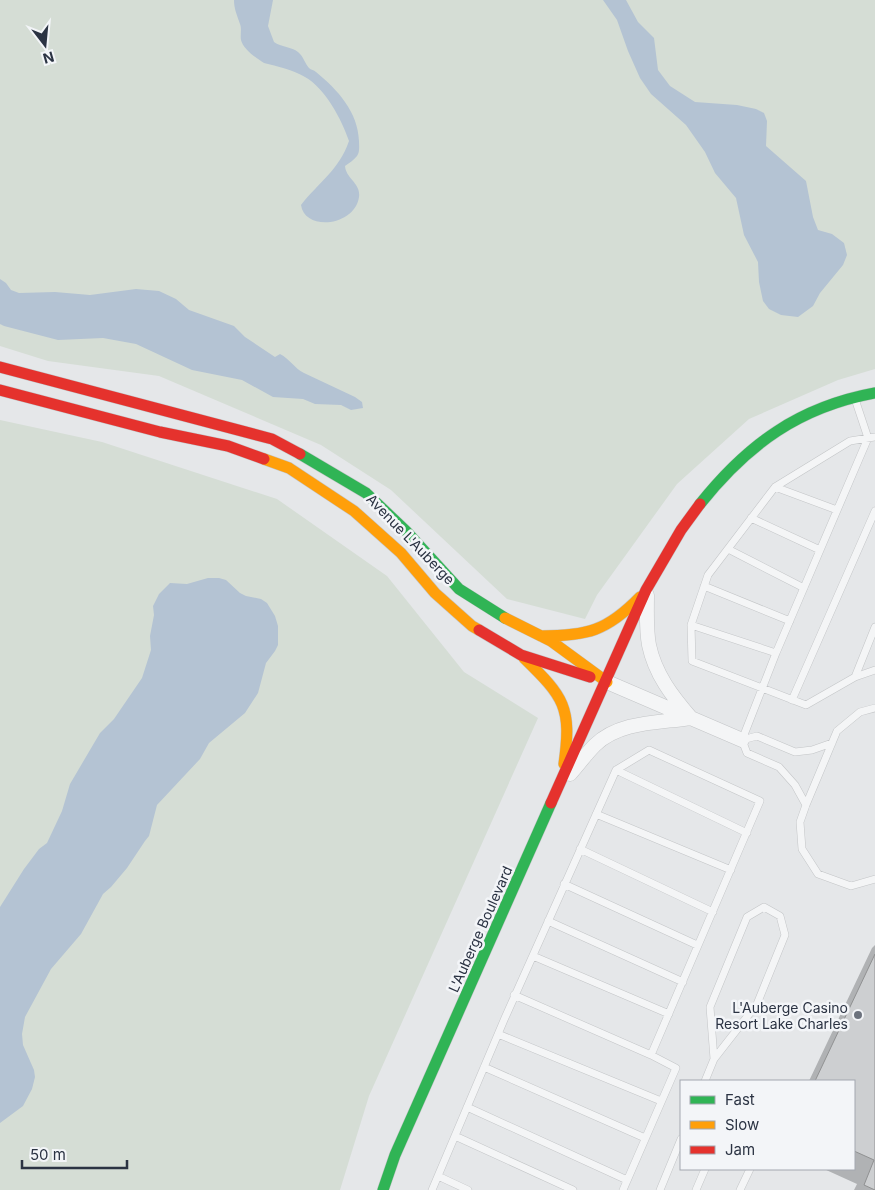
<svg xmlns="http://www.w3.org/2000/svg" width="875" height="1190" font-family="Inter,sans-serif">
	<style>
		.green { fill: #d5ddd5 }
		.water { fill: #b4c3d3 }
		.lines { fill: none; stroke-linecap: round; stroke-linejoin: round }
		.lane-casing { stroke: #c3c5c7; stroke-width: 8 }
		.street-casing { stroke: #c3c5c7; stroke-width: 15 }
		.fast-casing { stroke: #c3c5c7; stroke-width: 12 }
		.slow-casing { stroke: #c3c5c7; stroke-width: 12 }
		.jam-casing { stroke: #c3c5c7; stroke-width: 12 }
		.lane { stroke: #f4f5f6; stroke-width: 7 }
		.street { stroke: #f4f5f6; stroke-width: 14 }
		.fast { stroke: #30b455; stroke-width: 11 }
		.slow { stroke: #ff9f0a; stroke-width: 11 }
		.jam { stroke: #e5322d; stroke-width: 11 }
		.wall { fill: #b0b2b4 }
		.building { fill: #cdcfd1; stroke: #909192 }
		.poi-dot { fill: #6c727d; stroke: #f3f5f8; stroke-width: 2 }
		.labels { text-anchor: middle; dominant-baseline: central; stroke-width: 5; stroke-linejoin: round; paint-order: stroke }
		.street-label { font-size: 14px; fill: #2b3343; stroke: #f3f5f8 }
		.poi-label { font-size: 14px; fill: #2b3343; stroke: #f3f5f8; text-anchor: end }
	</style>
	<rect width="100%" height="100%" fill="#e5e7e9"/>
	<path class="green" d="M 0,0 L 875,0 L 875,369 L 838,380 L 749,419 L 677,484 L 597,595 L 585,619 L 507,599 L 391,490 L 321,445 L 159,376 L 48,361 L 0,346 Z
		M 0,420 L 102,442 L 277,499 L 387,576 L 464,672 L 538,718 L 369,1096 L 340,1190 L 0,1190 Z"/>
	<path class="water" d="M 234,0 L 273,0 L 268,26 L 274,42 C 281,47 292,47 298,52 C 304,57 305,64 309,68 C 311,70 314,70 316,72 C 338,90 358,112 359,141 C 359,146 360,152 357,156 C 354,160 349,163 345,166 C 346,179 361,183 359,197 C 355,226 305,232 301,205 C 319,182 339,170 349,141 C 342,120 325,88 305,77 C 293,70 277,66 264,63 C 256,58 243,49 241,40 C 240,35 242,29 240,24 C 237,15 234,9 234,0 Z
		M 603,0 L 626,0 L 638,22 L 654,38 L 658,70 L 670,86 L 695,102 L 737,105 L 756,109 L 764,113 L 767,121 L 766,146 L 806,181 L 813,217 L 818,230 L 832,234 L 844,243 L 847,255 L 843,265 L 820,293 L 813,306 L 798,317 L 781,315 L 769,309 L 763,301 L 759,282 L 758,262 L 744,235 L 736,198 L 715,173 L 705,152 L 686,125 L 651,94 L 640,78 L 628,51 L 617,20 Z
		M 0,279 L 6,283 L 11,290 L 19,293 L 55,292 L 90,295 L 136,289 L 159,291 L 176,299 L 189,310 L 234,326 L 245,337 L 275,357 L 280,354 C 290,359 294,368 304,373 L 355,397 L 362,402 L 363,408 L 351,410 L 341,405 L 315,404 L 303,399 L 273,397 L 242,380 L 192,370 L 136,344 L 103,338 L 58,340 L 4,326 L 0,324 Z
		M 208,578 L 219,578 L 226,580 L 240,593 L 246,596 L 261,599 L 267,603 L 275,616 L 278,626 L 278,645 L 275,651 L 266,663 L 258,693 L 245,713 L 209,743 L 200,759 L 157,805 L 149,836 L 145,841 L 127,868 L 111,887 L 103,894 L 81,934 L 51,969 L 25,1017 L 22,1034 L 23,1045 L 34,1070 L 35,1077 L 32,1089 L 23,1106 L 0,1123 L 0,907 L 24,869 L 39,849 L 47,843 L 62,811 L 70,784 L 100,733 L 114,719 L 142,678 L 151,650 L 150,636 L 154,615 L 153,606 L 159,594 L 170,583 L 187,584 Z"/>
	<g class="lines">
		<defs>
			<path id="lane" d="M 875,437 L 850,441 L 775,487 L 708,575 L 691,625 L 692,661 L 806,705 L 855,677 L 875,670
				M 775,487 L 837,510
				M 751,518 L 820,550
				M 728,549 L 804,588
				M 704,586 L 790,621
				M 691,625 L 776,653 L 742,740 L 747,753 L 779,767 L 795,785 L 806,805
				M 776,653 L 868,438 L 855,399
				M 855,677 L 875,627
				M 792,700 L 875,511
				M 875,708 L 860,712 L 837,731 L 806,805 L 800,822 L 802,849 L 818,874 L 851,886 L 875,879
				M 742,740 L 757,736 L 795,752 L 812,750 L 832,743
				M 616,770 L 747,833
				M 596,814 L 731,870
				M 580,849 L 713,912
				M 564,884 L 697,945
				M 548,921 L 683,982
				M 533,956 L 669,1014
				M 514,995 L 651,1055
				M 498,1034 L 661,1101
				M 484,1067 L 645,1138
				M 705,1081 L 714,1059 L 757,1004 L 785,935 L 780,916 L 764,907 L 747,917 L 710,1007 L 714,1059
				M 467,1107 L 627,1180
				M 455,1136 L 573,1190
				M 438,1176 L 468,1190
				M 432,1190 L 504,1020 L 616,770 L 649,750 L 760,801 L 651,1055 L 676,1068 L 623,1190
				M 660,1190 L 681,1139
				M 696,1190 L 705,1169
				M 740,1190 L 750,1169"/>
			<path id="street" d="M 607,682 L 742,740
				M 570,774 C 578,765 586,754 595,745 C 620,721 659,723 691,718 C 672,696 655,674 649,645 C 646,629 647,611 647,595"/>
			<path id="fast" d="M 300,454 L 366,493 L 406,531 L 459,589 L 505,618
				M 700,504 C 748,444 799,407 875,393
				M 383,1190 L 395,1155 L 551,803"/>
			<path id="slow" d="M 264,459 L 289,468 L 354,511 L 401,553 L 435,593 L 472,626 L 479,630
				M 505,618 L 551,641 L 607,682
				M 541,636 C 587,636 607,631 640,597
				M 524,658 C 564,697 572,707 564,764"/>
			<path id="jam" d="M 0,367 L 272,439 L 300,454
				M 0,390 L 160,432 L 228,446 L 264,459
				M 479,630 L 521,655 L 590,677
				M 551,803 L 646,590 L 681,530 L 700,504"/>
		</defs>
		<use href="#lane" class="lane-casing"/>
		<use href="#street" class="street-casing"/>
		<use href="#fast" class="fast-casing"/>
		<use href="#slow" class="slow-casing"/>
		<use href="#jam" class="jam-casing"/>
		<use href="#lane" class="lane"/>
		<use href="#street" class="street"/>
		<use href="#fast" class="fast"/>
		<use href="#slow" class="slow"/>
		<use href="#jam" class="jam"/>
	</g>
	<path class="wall" d="M 875,945 L 875,1190 L 854,1190 L 857,1184 L 824,1169 L 854,1169 L 854,1081 L 809,1081 L 872,948 Z"/>
	<path class="building" d="M 875,954 L 875,1190 L 864,1185 L 874,1160 L 854,1151 L 854,1081 L 815,1081 Z"/>
	<circle class="poi-dot" cx="858" cy="1015" r="5"/>
	<g class="labels">
		<g class="street-label">
			<text transform="translate(411 539) rotate(46)">Avenue L'Auberge</text>
			<text transform="translate(480 929) rotate(-66)">L'Auberge Boulevard</text>
		</g>
		<g class="poi-label">
			<text x="848" y="1007">L'Auberge Casino<tspan x="848" dy="16">Resort Lake Charles</tspan></text>
		</g>
	</g>
	<rect x="680" y="1080" width="175" height="90" fill="#f3f5f8" stroke="#a3a7b0"/>
	<rect x="690" y="1096" width="25" height="8" fill="#30b455" stroke="#a3a7b0"/>
	<text x="725" y="1105" font-size="15" fill="#2b3343">Fast</text>
	<rect x="690" y="1121" width="25" height="8" fill="#ff9f0a" stroke="#a3a7b0"/>
	<text x="725" y="1130" font-size="15" fill="#2b3343">Slow</text>
	<rect x="690" y="1146" width="25" height="8" fill="#e5322d" stroke="#a3a7b0"/>
	<text x="725" y="1155" font-size="15" fill="#2b3343">Jam</text>
	<g transform="translate(45 45) rotate(164)" stroke="#f3f5f8" stroke-width="4" paint-order="stroke">
	<path d="M0-4L9 19L0 12L-9 19Z" fill="#2b3343"/>
	<text y="-8" font-size="14" font-weight="bold" text-anchor="middle" fill="#2b3343">N</text>
	</g>
	<path d="M22 1160v8h105v-8" fill="none" stroke="#2b3343" stroke-width="2.5"/>
	<text x="30" y="1160" font-size="15" fill="#2b3343" stroke="#f3f5f8" stroke-width="4" paint-order="stroke">50 m</text>
</svg>
